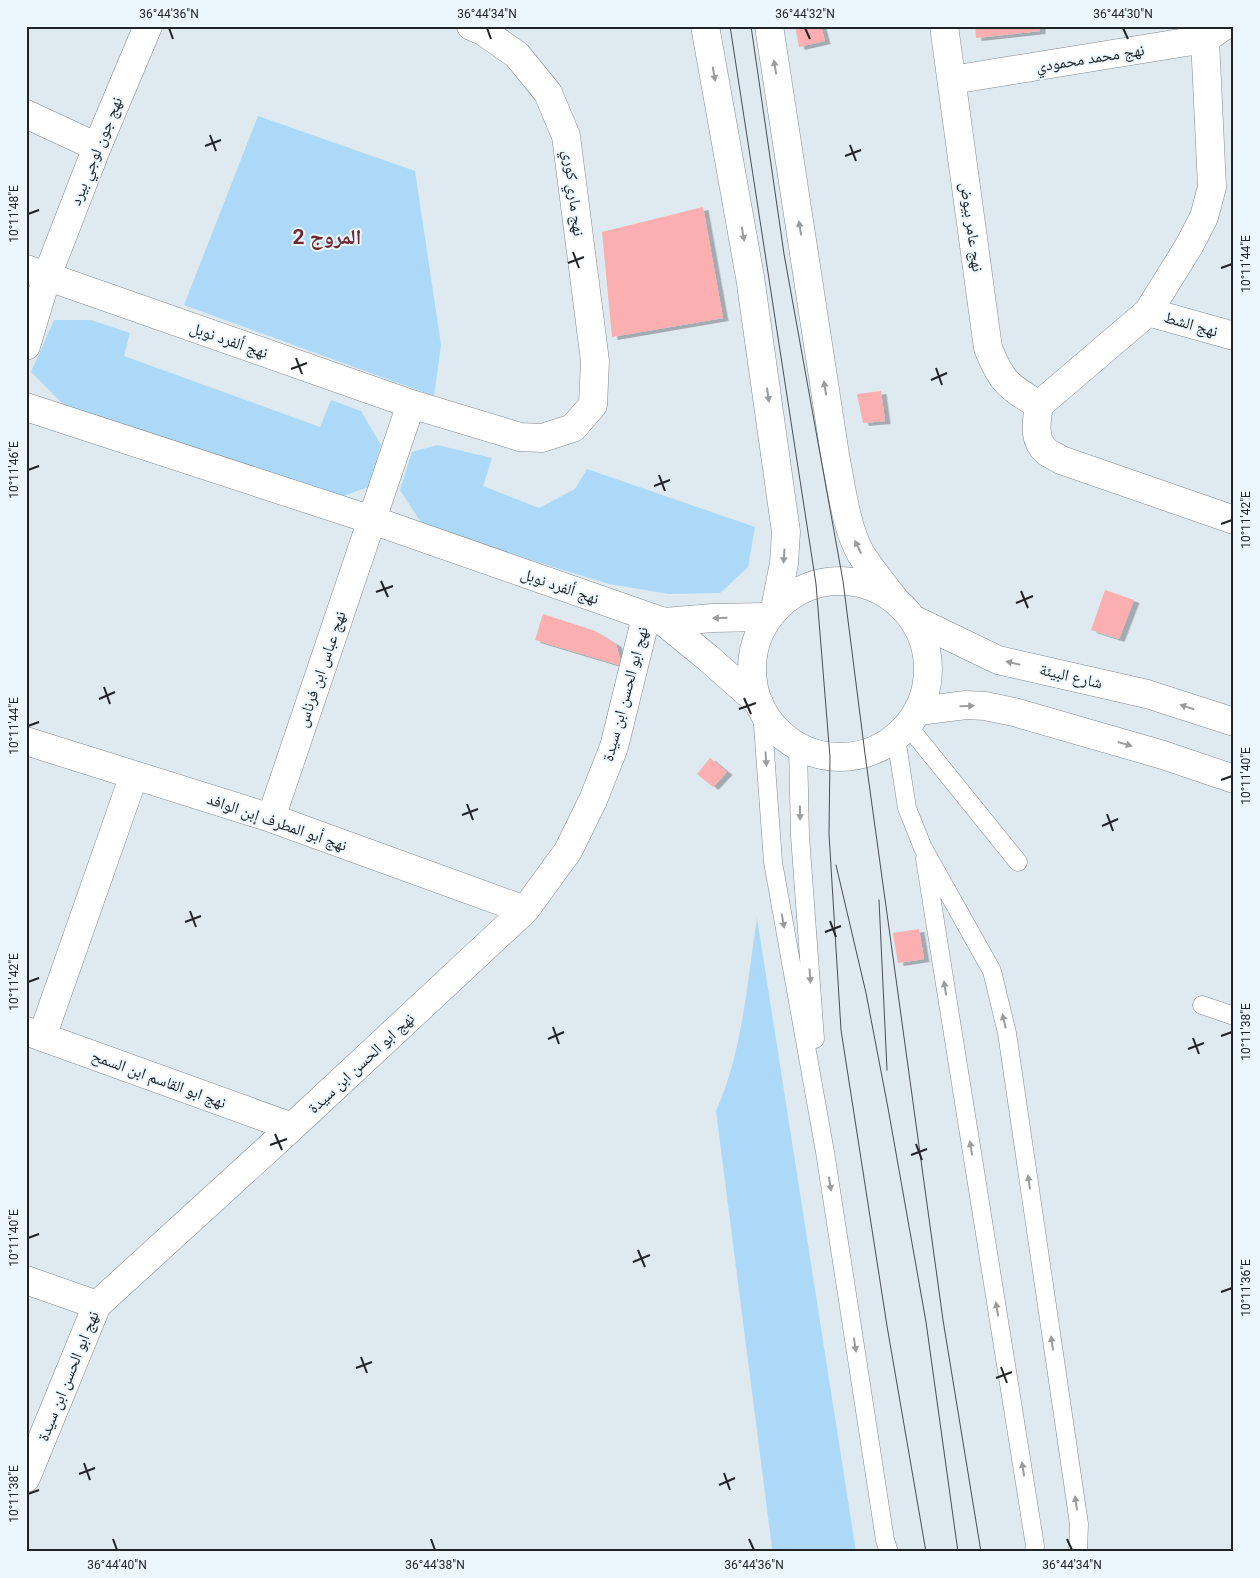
<svg xmlns="http://www.w3.org/2000/svg" width="1260" height="1578" font-family="Roboto,'Noto Naskh Arabic',sans-serif">
	<style>
		.green { fill: #acd9f8 }
		.building { fill: #fcafb1; filter: url(#shadow) }
		.lines { fill: none; stroke-linecap: round; stroke-linejoin: round }
		.lane-casing { stroke: #818a91; stroke-width: 19 }
		.street-casing { stroke: #818a91; stroke-width: 29 }
		.secondary-casing { stroke: #818a91; stroke-width: 29 }
		.lane { stroke: #fff; stroke-width: 18 }
		.street { stroke: #fff; stroke-width: 28 }
		.secondary { stroke: #fff; stroke-width: 28 }
		.tram { stroke: #494f52; stroke-width: 1 }
		.oneway { fill: #9b9c9d }
		.ticks { fill: none; stroke: #202426; stroke-width: 2 }
		.labels { text-anchor: middle; dominant-baseline: central; stroke-width: 4; stroke-linejoin: round; paint-order: stroke }
		.street-label { font-size: 16px; fill: #202426; stroke: #ecf6fd }
		.district-label { font-size: 21px; font-weight: bold; fill: #6e282e; stroke: #ecf6fd }
		.neatline { fill: none; stroke: #202426; stroke-width: 2 }
		.ticks-label { font-size: 12px; text-anchor: middle; fill: #202426 }
	</style>
	<defs>
		<filter id="shadow"><feDropShadow dx="5.5" dy="3" stdDeviation="0" flood-color="#0004"/></filter>
	</defs>
	<rect width="100%" height="100%" fill="#dee9f0"/>
	<path class="green" d="M 258,116 L 415,171 L 441,345 L 434,396 L 184,305 Z
		M 54,320 L 91,320 L 130,333 L 124,356 L 320,427 L 331,400 L 361,411 L 381,445 L 368,487 L 341,497 L 64,405 L 31,372 Z
		M 437,445 L 492,458 L 483,486 L 539,508 L 575,489 L 587,469 L 755,527 L 748,567 L 720,593 L 669,594 L 609,584 L 424,527 L 400,490 L 412,452 Z
		M 757,918 L 856,1552 L 773,1552 L 772,1548 L 716,1111 C 743,1051 747,982 757,918 Z"/>
	<path class="building" d="M 795,26 L 821,26 L 825,41 L 799,47 Z
		M 975,26 L 1040,26 L 1040,31 L 976,38 Z
		M 703,207 L 723,318 L 612,337 L 602,232 Z
		M 881,391 L 885,421 L 863,423 L 857,394 Z
		M 1105,590 L 1134,600 L 1119,639 L 1091,630 Z
		M 543,614 L 595,631 L 616,644 L 622,666 L 535,640 Z
		M 710,758 L 727,772 L 713,787 L 697,774 Z
		M 919,929 L 924,959 L 898,963 L 893,933 Z"/>
	<g class="lines">
		<defs>
			<path id="lane" d="M 762,711 L 773,862 L 825,1152 L 885,1540 L 889,1552
				M 908,726 L 1018,862
				M 896,738 L 907,808 L 923,848 L 992,971 L 1007,1033 L 1079,1524 L 1078,1552
				M 798,747 L 800,836 L 815,1039
				M 925,859 L 1035,1546 L 1034,1552
				M 1202,1005 L 1234,1016"/>
			<path id="street" d="M 944,26 L 988,348 C 1002,383 1008,386 1039,405
				M 1205,39 L 1212,187 L 1204,217 L 1189,246 L 1148,312 L 1039,405 C 1037,420 1032,440 1047,452 C 1051,455 1057,457 1061,460 L 1234,520
				M 952,80 L 1205,39 L 1224,26
				M 26,114 L 97,147
				M 26,269 L 411,404 L 520,437 L 542,438 L 573,428 L 593,405 L 595,361 L 566,136 L 548,93 L 517,55 L 483,31 L 471,26
				M 1148,312 L 1234,336
				M 26,346 L 47,276 L 97,147 L 148,26
				M 26,407 L 372,520 L 664,622
				M 759,703 L 708,658 L 664,622 L 713,618 L 769,617
				M 26,741 L 271,818 L 525,910
				M 271,818 L 411,404
				M 26,1031 L 292,1127
				M 42,1037 L 134,775
				M 26,1280 L 97,1305
				M 26,1478 L 97,1305 L 292,1127 L 525,910 L 568,851 L 593,800 L 614,747 L 646,617"/>
			<path id="secondary" d="M 705,26 L 750,277 L 786,532 L 784,563 L 775,609
				M 769,26 L 835,455 C 841,484 846,529 861,554 C 871,570 884,586 896,601
				M752 669a88 88 0 1 1 176 0a88 88 0 1 1-176 0Z
				M 913,619 L 998,660 L 1147,694 L 1234,722
				M 919,711 L 966,705 L 985,706 L 1014,712 L 1163,755 L 1234,779"/>
		</defs>
		<use href="#lane" class="lane-casing"/>
		<use href="#street" class="street-casing"/>
		<use href="#secondary" class="secondary-casing"/>
		<use href="#lane" class="lane"/>
		<use href="#street" class="street"/>
		<use href="#secondary" class="secondary"/>
		<path class="tram" d="M 730,26 L 816,584 L 830,757 L 829,834 L 841,1030 L 887,1326 L 926,1552
			M 751,26 L 784,254 L 843,581 L 865,754 L 943,1320 L 981,1552
			M 836,865 L 866,993 L 888,1108 L 926,1322 L 958,1552
			M 879,900 L 887,1070"/>
	</g>
	<defs><path id="oneway-solid" d="M-6-.8H1V-3.2L6.5 0L1 3.2V.8H-6Z" transform="scale(1.25)"/></defs>
	<g class="oneway">
		<use href="#oneway-solid" transform="translate(775 67) rotate(-99)"/>
		<use href="#oneway-solid" transform="translate(714 74) rotate(80)"/>
		<use href="#oneway-solid" transform="translate(800 228) rotate(-99)"/>
		<use href="#oneway-solid" transform="translate(743 234) rotate(80)"/>
		<use href="#oneway-solid" transform="translate(825 388) rotate(-99)"/>
		<use href="#oneway-solid" transform="translate(768 395) rotate(82)"/>
		<use href="#oneway-solid" transform="translate(858 547) rotate(-115)"/>
		<use href="#oneway-solid" transform="translate(784 556) rotate(94)"/>
		<use href="#oneway-solid" transform="translate(720 618) rotate(179)"/>
		<use href="#oneway-solid" transform="translate(1013 663) rotate(-167)"/>
		<use href="#oneway-solid" transform="translate(967 706) rotate(-1)"/>
		<use href="#oneway-solid" transform="translate(1187 707) rotate(-162)"/>
		<use href="#oneway-solid" transform="translate(1125 744) rotate(16)"/>
		<use href="#oneway-solid" transform="translate(766 759) rotate(86)"/>
		<use href="#oneway-solid" transform="translate(800 813) rotate(89)"/>
		<use href="#oneway-solid" transform="translate(783 921) rotate(80)"/>
		<use href="#oneway-solid" transform="translate(810 976) rotate(86)"/>
		<use href="#oneway-solid" transform="translate(945 988) rotate(-99)"/>
		<use href="#oneway-solid" transform="translate(1004 1021) rotate(-103)"/>
		<use href="#oneway-solid" transform="translate(971 1148) rotate(-99)"/>
		<use href="#oneway-solid" transform="translate(1029 1182) rotate(-98)"/>
		<use href="#oneway-solid" transform="translate(830 1184) rotate(81)"/>
		<use href="#oneway-solid" transform="translate(997 1309) rotate(-99)"/>
		<use href="#oneway-solid" transform="translate(1052 1343) rotate(-98)"/>
		<use href="#oneway-solid" transform="translate(855 1345) rotate(81)"/>
		<use href="#oneway-solid" transform="translate(1023 1469) rotate(-99)"/>
		<use href="#oneway-solid" transform="translate(1076 1503) rotate(-98)"/>
	</g>
	<path class="ticks" d="M 169,28 L 173,39M 487,28 L 491,39M 805,28 L 810,39M 1123,28 L 1128,39M 210,135 L 216,151M 850,145 L 856,161M 205,146 L 221,140M 845,156 L 861,150M 28,214 L 39,210M 573,252 L 579,268M 568,263 L 584,257M 1221,268 L 1232,264M 296,358 L 302,374M 936,368 L 942,385M 291,369 L 307,363M 931,380 L 947,373M 28,470 L 39,466M 659,475 L 665,491M 654,486 L 670,480M 1221,524 L 1232,520M 381,581 L 388,597M 1021,591 L 1028,608M 376,592 L 393,586M 1016,603 L 1033,596M 104,687 L 110,704M 744,698 L 751,714M 99,699 L 115,692M 739,709 L 756,703M 28,726 L 39,722M 1221,780 L 1232,776M 467,804 L 473,820M 1107,814 L 1113,831M 462,815 L 478,809M 1102,826 L 1118,819M 190,911 L 196,927M 830,921 L 836,937M 185,922 L 201,916M 825,932 L 841,926M 28,982 L 39,978M 553,1027 L 559,1044M 1221,1036 L 1232,1032M 1193,1038 L 1199,1054M 548,1039 L 564,1032M 1188,1049 L 1204,1043M 275,1134 L 282,1150M 916,1144 L 922,1160M 270,1145 L 287,1139M 911,1155 L 927,1149M 28,1238 L 39,1234M 638,1250 L 645,1267M 633,1262 L 650,1255M 1221,1292 L 1232,1288M 361,1357 L 367,1373M 1001,1367 L 1007,1383M 356,1368 L 372,1362M 996,1378 L 1012,1372M 84,1463 L 90,1480M 724,1473 L 730,1490M 79,1474 L 95,1468M 719,1485 L 735,1478M 28,1494 L 39,1490M 113,1539 L 117,1550M 431,1539 L 435,1550M 749,1539 L 754,1550M 1067,1539 L 1072,1550"/>
	<g class="labels">
		<g class="street-label">
			<text transform="translate(1090 58) rotate(-9)">نهج محمد محمودي</text>
			<text transform="translate(96 151) rotate(-68)">نهج جون لوجي بيرد</text>
			<text transform="translate(574 193) rotate(83)">نهج ماري كوري</text>
			<text transform="translate(972 227) rotate(82)">نهج عامر بيوض</text>
			<text transform="translate(1191 324) rotate(16)">نهج الشط</text>
			<text transform="translate(229 340) rotate(19)">نهج ألفرد نوبل</text>
			<text transform="translate(560 586) rotate(19)">نهج ألفرد نوبل</text>
			<text transform="translate(321 669) rotate(-71)">نهج عباس ابن فرناس</text>
			<text transform="translate(1071 676) rotate(13)">شارع البيئة</text>
			<text transform="translate(625 694) rotate(-75)">نهج ابو الحسن ابن سيدة</text>
			<text transform="translate(277 822) rotate(19)">نهج أبو المطرف إبن الوافد</text>
			<text transform="translate(361 1063) rotate(-43)">نهج ابو الحسن ابن سيدة</text>
			<text transform="translate(159 1079) rotate(20)">نهج ابو القاسم ابن السمح</text>
			<text transform="translate(68 1376) rotate(-68)">نهج ابو الحسن ابن سيدة</text>
		</g>
		<g class="district-label">
			<text x="327" y="237">المروج 2</text>
		</g>
	</g>
	<rect width="1260" height="1578" fill="none" stroke="#ecf6fd" stroke-width="55"/>
	<rect x="28" y="28" width="1204" height="1522" class="neatline"/>
	<g class="ticks-label">
		<text x="169" y="18">36°44'36"N</text>
		<text x="487" y="18">36°44'34"N</text>
		<text x="805" y="18">36°44'32"N</text>
		<text x="1123" y="18">36°44'30"N</text>
		<text transform="translate(14 214) rotate(-90)" y="4">10°11'48"E</text>
		<text transform="translate(1246 264) rotate(-90)" y="4">10°11'44"E</text>
		<text transform="translate(14 470) rotate(-90)" y="4">10°11'46"E</text>
		<text transform="translate(1246 520) rotate(-90)" y="4">10°11'42"E</text>
		<text transform="translate(14 726) rotate(-90)" y="4">10°11'44"E</text>
		<text transform="translate(1246 776) rotate(-90)" y="4">10°11'40"E</text>
		<text transform="translate(14 982) rotate(-90)" y="4">10°11'42"E</text>
		<text transform="translate(1246 1032) rotate(-90)" y="4">10°11'38"E</text>
		<text transform="translate(14 1238) rotate(-90)" y="4">10°11'40"E</text>
		<text transform="translate(1246 1288) rotate(-90)" y="4">10°11'36"E</text>
		<text transform="translate(14 1494) rotate(-90)" y="4">10°11'38"E</text>
		<text x="117" y="1569">36°44'40"N</text>
		<text x="435" y="1569">36°44'38"N</text>
		<text x="754" y="1569">36°44'36"N</text>
		<text x="1072" y="1569">36°44'34"N</text>
	</g>
</svg>
